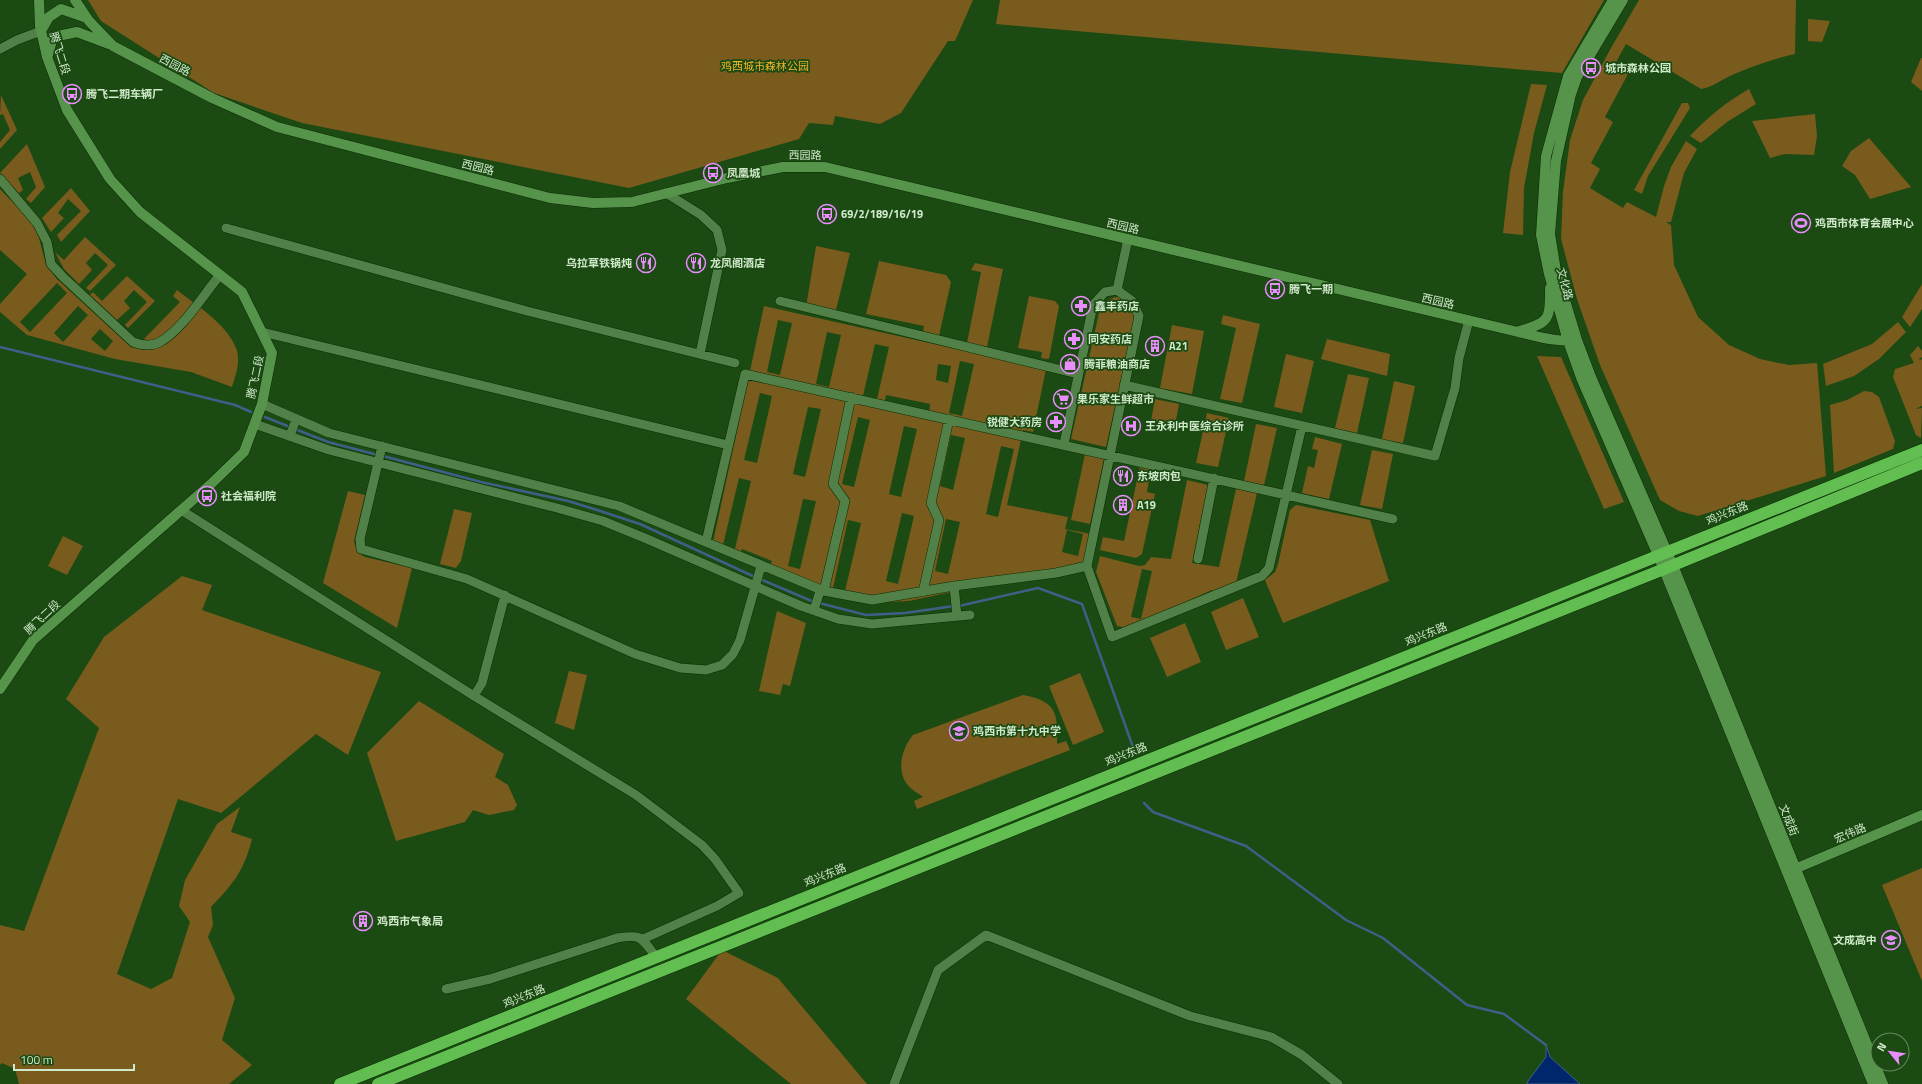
<svg xmlns="http://www.w3.org/2000/svg" width="1922" height="1084" font-family="'Titillium Web','Noto Sans SC',sans-serif">
	<style>
		.green { fill: #7a5b1e; fill-rule: evenodd }
		.water { fill: #00266b; stroke: #3e6088 }
		.lines { fill: none; stroke-linecap: round; stroke-linejoin: round }
		.stream { stroke: #3e6088; stroke-width: 2.5 }
		.street-casing { stroke: #0a2e03; stroke-width: 10 }
		.secondary-casing { stroke: #0a2e03; stroke-width: 11 }
		.highway-casing { stroke: #0a2e03; stroke-width: 13 }
		.street { stroke: #518148; stroke-width: 9 }
		.secondary { stroke: #56934b; stroke-width: 10 }
		.highway { stroke: #62be51; stroke-width: 12 }
		.labels { text-anchor: middle; dominant-baseline: central; stroke-width: 3.5; stroke-linejoin: round; paint-order: stroke }
		.street-label { font-size: 11px; fill: #cfe9ca; stroke: #1b4a12 }
		.park-label { font-size: 11px; fill: #f2b228; stroke: #1b4a12 }
		.poi-label { font-size: 11px; font-weight: bold; fill: #cfe9ca; stroke: #1b4a12; text-anchor: start }
	</style>
	<rect width="100%" height="100%" fill="#1b4a12"/>
	<path class="green" d="M 88,0 L 973,0 L 955,41 L 948,41 L 901,113 L 880,124 L 835,116 L 833,125 L 809,123 L 799,139 L 629,188 L 302,123 L 214,93 L 101,21 Z
		M 1000,0 L 1604,0 L 1562,73 L 996,24 Z
		M 1639,0 L 1796,0 L 1795,54 C 1773,59 1753,66 1732,75 C 1721,80 1713,87 1701,89 L 1626,44 L 1616,62 L 1626,68 L 1628,74 L 1605,117 L 1613,122 L 1591,163 L 1600,169 L 1590,188 L 1623,208 L 1627,202 L 1656,217 L 1664,186 L 1671,167 L 1686,141 L 1697,149 L 1684,173 L 1671,222 L 1666,222 L 1671,225 L 1674,265 L 1698,317 L 1729,345 L 1760,359 L 1789,365 L 1817,363 L 1826,476 L 1698,516 L 1679,511 L 1660,500 L 1600,365 L 1577,299 L 1561,239 L 1563,192 L 1570,140 L 1583,100 L 1611,48 Z
		M 1808,19 L 1830,21 L 1822,42 L 1808,41 Z
		M 1921,58 L 1922,58 L 1922,91 L 1911,82 Z
		M 1531,84 L 1547,85 L 1534,133 L 1524,188 L 1523,235 L 1503,233 L 1510,172 Z
		M 1749,89 L 1756,104 L 1727,122 L 1701,143 L 1690,136 C 1708,117 1726,102 1749,89 Z
		M 1,95 L 17,130 L 0,149 L 0,142 L 10,130 L 3,114 L 0,115 Z
		M 1682,103 L 1688,103 L 1690,108 L 1648,176 L 1642,194 L 1634,190 Z
		M 1815,114 L 1817,136 L 1814,155 L 1785,154 L 1770,158 L 1752,121 Z
		M 1869,138 L 1911,187 L 1870,199 L 1855,175 L 1842,166 L 1851,151 Z
		M 27,144 L 45,187 L 31,203 L 26,199 L 36,187 L 30,172 L 18,178 L 23,190 L 19,193 L 0,173 Z
		M 71,188 L 90,211 L 61,242 L 57,235 L 81,211 L 68,199 L 58,213 L 64,218 L 51,232 L 42,218 Z
		M 0,189 L 31,221 L 39,238 L 46,265 L 57,279 L 132,348 L 143,340 L 180,302 L 173,296 L 177,290 C 197,306 226,323 236,348 C 241,360 236,375 232,387 L 191,372 L 115,359 L 27,335 L 0,312 L 0,304 L 27,274 L 0,250 ZM 57,283 L 67,293 L 30,332 L 20,322 ZM 78,306 L 88,315 L 63,342 L 54,333 ZM 100,329 L 113,341 L 105,351 L 91,339 Z
		M 85,237 L 116,265 L 90,291 L 86,288 L 108,265 L 95,253 L 86,263 L 92,270 L 79,284 L 64,269 L 55,252 L 64,260 Z
		M 816,246 L 850,253 L 835,314 L 806,307 Z
		M 879,261 L 946,275 L 951,282 L 939,336 L 923,333 L 924,326 L 866,314 Z
		M 975,263 L 1003,269 L 987,347 L 967,343 L 981,272 L 971,270 Z
		M 127,276 L 155,301 L 128,328 L 125,325 L 147,302 L 134,290 L 124,301 L 130,308 L 117,320 L 90,295 L 93,292 L 102,301 Z
		M 1922,284 L 1922,309 L 1910,327 L 1902,317 Z
		M 1029,296 L 1055,301 L 1059,306 L 1049,359 L 1041,358 L 1042,352 L 1018,348 Z
		M 1118,297 C 1127,303 1134,309 1134,321 L 1106,447 L 1071,439 L 1099,313 C 1104,303 1107,298 1118,297 Z
		M 764,306 L 1046,369 L 1033,432 L 1023,430 L 1007,505 L 1068,517 L 1065,529 L 1091,534 L 1085,564 L 909,601 L 889,602 L 820,587 L 770,567 L 772,561 L 742,549 L 740,555 L 713,542 ZM 778,320 L 792,323 L 780,375 L 767,372 ZM 827,332 L 841,335 L 829,387 L 816,384 ZM 875,344 L 889,347 L 877,399 L 863,396 ZM 960,361 L 974,364 L 962,416 L 949,413 ZM 938,364 L 951,366 L 948,383 L 936,380 ZM 760,393 L 772,396 L 757,463 L 744,460 ZM 886,395 L 930,404 L 929,414 L 884,405 ZM 808,407 L 821,409 L 805,477 L 793,474 ZM 858,417 L 870,420 L 854,487 L 842,484 ZM 904,426 L 917,429 L 901,497 L 889,494 ZM 951,435 L 965,438 L 953,490 L 940,486 ZM 1001,446 L 1014,449 L 998,517 L 986,514 ZM 739,478 L 751,481 L 735,549 L 723,545 ZM 803,499 L 816,501 L 800,569 L 788,566 ZM 902,513 L 914,516 L 898,584 L 886,581 ZM 946,519 L 960,522 L 948,574 L 935,571 ZM 848,520 L 861,523 L 845,591 L 833,588 ZM 1067,530 L 1083,534 L 1078,556 L 1062,552 Z
		M 1223,315 L 1260,324 L 1242,403 L 1220,399 L 1236,328 L 1221,324 Z
		M 1898,322 L 1906,332 L 1879,359 L 1854,376 L 1826,386 L 1823,364 L 1872,344 Z
		M 1172,325 L 1204,331 L 1192,394 L 1160,388 Z
		M 1327,339 L 1390,354 L 1387,376 L 1321,359 Z
		M 1918,346 L 1922,351 L 1922,357 L 1919,359 L 1920,360 L 1922,359 L 1922,406 L 1915,409 L 1922,408 L 1921,438 L 1916,435 L 1893,377 L 1895,369 L 1914,363 L 1910,355 Z
		M 1286,354 L 1314,361 L 1302,413 L 1274,407 Z
		M 1537,356 L 1561,357 L 1624,502 L 1604,509 Z
		M 1348,374 L 1369,378 L 1357,433 L 1335,428 Z
		M 1394,381 L 1415,386 L 1403,443 L 1382,439 Z
		M 1864,391 L 1872,392 L 1879,397 L 1895,441 L 1893,449 L 1834,473 L 1830,405 L 1847,400 Z
		M 1155,399 L 1179,404 L 1175,426 L 1151,421 Z
		M 1207,413 L 1229,418 L 1218,467 L 1196,463 Z
		M 1256,424 L 1277,428 L 1264,485 L 1244,481 Z
		M 1315,437 L 1342,444 L 1329,499 L 1302,493 L 1308,466 L 1314,468 L 1318,450 L 1312,449 Z
		M 1372,450 L 1393,454 L 1382,509 L 1360,505 Z
		M 1085,454 L 1104,458 L 1090,524 L 1071,520 Z
		M 1140,466 L 1159,470 L 1157,481 L 1149,479 L 1147,492 L 1155,494 L 1142,554 L 1136,558 L 1100,550 L 1103,537 L 1124,541 Z
		M 1187,480 L 1208,485 L 1192,563 L 1219,567 L 1236,489 L 1257,493 L 1236,583 L 1214,593 L 1212,590 L 1128,628 L 1117,626 L 1096,572 L 1100,556 L 1139,566 L 1145,565 L 1151,557 L 1171,559 ZM 1142,569 L 1152,571 L 1141,619 L 1131,617 Z
		M 348,491 L 365,495 L 354,541 L 357,552 L 365,557 L 412,568 L 397,628 L 323,583 Z
		M 1296,505 L 1370,520 L 1389,581 L 1283,623 L 1265,580 L 1275,572 L 1278,564 L 1290,510 Z
		M 454,509 L 472,513 L 461,561 L 456,568 L 440,564 Z
		M 63,536 L 83,546 L 67,575 L 48,566 Z
		M 182,576 L 212,585 L 202,610 L 381,672 L 348,755 L 316,734 L 221,813 L 178,799 L 117,974 L 151,989 L 172,978 L 190,922 L 179,906 L 185,880 L 217,824 L 240,807 L 231,832 L 252,839 C 244,871 233,884 211,907 L 213,925 L 208,937 L 235,998 L 222,1040 L 252,1065 L 229,1084 L 19,1084 L 15,1069 L 2,1063 L 0,1065 L 0,925 L 24,931 L 99,728 L 66,699 L 104,637 Z
		M 1243,598 L 1259,637 L 1226,650 L 1211,612 Z
		M 777,611 L 806,623 L 790,686 L 783,684 L 780,695 L 759,691 Z
		M 1185,623 L 1201,662 L 1167,677 L 1150,638 Z
		M 569,671 L 587,675 L 574,730 L 555,723 Z
		M 1080,673 L 1104,732 L 1073,745 L 1049,686 Z
		M 1023,695 C 1057,701 1058,714 1057,744 L 1066,741 L 1070,750 L 917,809 L 914,801 L 923,797 C 920,794 916,793 913,790 C 894,776 901,749 913,735 Z
		M 419,701 L 504,754 L 495,777 L 508,785 L 517,805 L 514,810 L 489,815 L 473,810 L 465,822 L 396,841 L 367,753 Z
		M 1922,868 L 1922,981 L 1882,885 Z
		M 722,950 L 778,978 L 867,1084 L 791,1084 L 686,999 Z"/>
	<path class="water" d="M 1546,1045 L 1550,1057 L 1580,1084 L 1527,1084 L 1528,1081 L 1546,1057 Z"/>
	<g class="lines">
		<path class="stream" d="M 0,347 L 235,405 L 251,412
			M 265,417 L 290,427
			M 295,429 L 328,442 L 378,455
			M 383,456 L 481,482 L 568,501 L 597,510 L 640,524 L 755,577
			M 760,579 L 814,602
			M 819,603 L 866,615 L 905,613 L 954,606
			M 959,606 L 1038,588 L 1082,604 L 1134,750
			M 1144,803 L 1153,812 L 1246,846 L 1346,920 L 1383,938 L 1467,1005 L 1504,1014 L 1546,1045"/>
		<defs>
			<path id="street" d="M 0,49 L 17,40 L 41,31
				M 0,179 L 37,223 L 47,242 L 51,264 L 63,277 L 133,342 C 141,345 151,347 160,342 C 183,329 203,295 220,275
				M 666,193 L 701,215 L 717,230 L 722,250 L 700,354
				M 226,228 L 527,311 L 735,363
				M 1117,290 L 1128,239
				M 780,301 L 1078,374
				M 262,332 L 728,445
				M 1124,385 L 1435,456 L 1455,388 L 1459,358 L 1469,320
				M 262,404 L 329,433 L 619,506 L 824,591 L 872,600 L 954,586 L 1056,573 L 1087,566 L 1112,637 L 1262,576 L 1269,568 L 1302,426
				M 255,424 L 329,450 L 557,508 L 603,521 L 647,539 L 801,606 L 838,619 L 872,624 L 970,615
				M 290,436 L 296,419
				M 1064,444 L 1093,305 L 1105,292 L 1117,290 L 1132,301 L 1139,316 L 1087,566
				M 382,446 L 360,539 L 361,549 L 467,579 L 635,654 L 680,668 L 706,670 L 722,665 L 733,654 L 740,640 L 761,566
				M 181,510 L 474,696 L 636,795 L 702,845 L 715,859 L 739,893 L 717,906 L 643,939
				M 706,542 L 745,374 L 1393,519
				M 1198,559 L 1214,478
				M 954,586 L 957,616
				M 824,591 L 845,501 L 833,484 L 851,397
				M 923,592 L 939,520 L 931,503 L 949,419
				M 814,610 L 820,591
				M 474,696 L 482,683 L 505,595
				M 446,989 L 490,979 L 617,938 C 642,934 641,937 656,957
				M 894,1084 L 938,970 L 986,935 L 1190,1016 L 1271,1037 L 1302,1055 L 1338,1084"/>
			<path id="secondary" d="M 75,0 L 89,21 L 113,46 L 212,98 L 277,127 L 550,198 L 593,203 L 632,202 L 727,178 L 783,167 L 825,167 L 1518,332 C 1537,336 1558,343 1577,340
				M 1613,0 L 1568,76 L 1546,156 L 1541,235 L 1549,274 L 1568,341 L 1582,380 L 1658,555 L 1873,1084
				M 1623,0 L 1577,77 L 1571,94 L 1556,161 L 1550,234 L 1556,271 L 1577,340 L 1591,377 L 1674,568 L 1883,1084
				M 41,31 L 49,17 L 61,9 L 87,18
				M 48,55 L 53,37 L 77,32 L 109,44
				M 1519,331 C 1550,323 1550,319 1550,288
				M 0,689 L 33,640 L 211,484 L 244,452 L 262,404 L 272,353 L 242,292 L 140,212 L 110,179 L 67,110 L 47,57 L 40,26 L 39,0
				M 1790,871 L 1922,815"/>
			<path id="highway" d="M 340,1084 L 1922,450
				M 378,1084 L 1664,569 L 1922,463"/>
		</defs>
		<use href="#street" class="street-casing"/>
		<use href="#secondary" class="secondary-casing"/>
		<use href="#highway" class="highway-casing"/>
		<use href="#street" class="street"/>
		<use href="#secondary" class="secondary"/>
		<use href="#highway" class="highway"/>
	</g>
	<defs>
		<symbol id="bus-ring" viewBox="-11 -11 22 22"><circle r="9.5" fill="#1b4a12" stroke="#ea8dfd" stroke-width="1.5"/><path d="M-5-6H5V4H4V6H2V4H-2V6H-4V4H-5ZM-3.5-4V0h7V-4ZM-3.5 1.2v1.5H-2V1.2ZM2 1.2v1.5H3.5V1.2Z" fill="#ea8dfd"/></symbol>
		<symbol id="stadium-ring" viewBox="-11 -11 22 22"><circle r="9.5" fill="#1b4a12" stroke="#ea8dfd" stroke-width="1.5"/><path d="M0-5a6.5 5 0 1 0 0 10a6.5 5 0 1 0 0-10ZM-3.5-1.8h7v3.6h-7Z" fill="#ea8dfd"/></symbol>
		<symbol id="restaurant-ring" viewBox="-11 -11 22 22"><circle r="9.5" fill="#1b4a12" stroke="#ea8dfd" stroke-width="1.5"/><path d="M-5-6h1v4h1v-4h1v4h1v-4h1v5L-1.5 .5V6h-2V.5L-5-1ZM5-6V6H3V1.5H1.5Q1.5-4 5-6Z" fill="#ea8dfd"/></symbol>
		<symbol id="pharmacy-ring" viewBox="-11 -11 22 22"><circle r="9.5" fill="#1b4a12" stroke="#ea8dfd" stroke-width="1.5"/><path d="M-2-6h4v4h4v4h-4v4h-4v-4h-4v-4h4Z" fill="#ea8dfd"/></symbol>
		<symbol id="building-ring" viewBox="-11 -11 22 22"><circle r="9.5" fill="#1b4a12" stroke="#ea8dfd" stroke-width="1.5"/><path d="M-4-6H4V6H1V3H-1V6H-4ZM-2.5-4.3h1.7v1.8h-1.7ZM.8-4.3h1.7v1.8H.8ZM-2.5-1h1.7V.8h-1.7ZM.8-1h1.7V.8H.8Z" fill="#ea8dfd"/></symbol>
		<symbol id="shop-ring" viewBox="-11 -11 22 22"><circle r="9.5" fill="#1b4a12" stroke="#ea8dfd" stroke-width="1.5"/><path d="M-5-2.5h2.3a2.7 3.5 0 0 1 5.4 0H5L5.5 6h-11ZM-1.5-2.5h3a1.5 2.3 0 0 0-3 0Z" fill="#ea8dfd"/></symbol>
		<symbol id="supermarket-ring" viewBox="-11 -11 22 22"><circle r="9.5" fill="#1b4a12" stroke="#ea8dfd" stroke-width="1.5"/><path d="M-6-5.5h2.5l.6 2H6L4.5 2H-2.5L-4.4-4H-6ZM-1.5 3.2a1.3 1.3 0 1 0 .1 0ZM3 3.2a1.3 1.3 0 1 0 .1 0Z" fill="#ea8dfd"/></symbol>
		<symbol id="hospital-ring" viewBox="-11 -11 22 22"><circle r="9.5" fill="#1b4a12" stroke="#ea8dfd" stroke-width="1.5"/><path d="M-5-5h3v3.5h4V-5h3V5h-3V1.5h-4V5h-3Z" fill="#ea8dfd"/></symbol>
		<symbol id="school-ring" viewBox="-11 -11 22 22"><circle r="9.5" fill="#1b4a12" stroke="#ea8dfd" stroke-width="1.5"/><path d="M0-5L7-2L0 1L-7-2ZM-4 1L0 2.5L4 1V4Q0 6-4 4Z" fill="#ea8dfd"/></symbol>
	</defs>
	<g fill-rule="evenodd">
		<use href="#bus-ring" x="1580" y="57" width="22" height="22"/>
		<use href="#bus-ring" x="61" y="83" width="22" height="22"/>
		<use href="#bus-ring" x="702" y="162" width="22" height="22"/>
		<use href="#bus-ring" x="816" y="203" width="22" height="22"/>
		<use href="#stadium-ring" x="1790" y="212" width="22" height="22"/>
		<use href="#restaurant-ring" x="635" y="252" width="22" height="22"/>
		<use href="#restaurant-ring" x="685" y="252" width="22" height="22"/>
		<use href="#bus-ring" x="1264" y="278" width="22" height="22"/>
		<use href="#pharmacy-ring" x="1070" y="295" width="22" height="22"/>
		<use href="#pharmacy-ring" x="1063" y="328" width="22" height="22"/>
		<use href="#building-ring" x="1144" y="335" width="22" height="22"/>
		<use href="#shop-ring" x="1059" y="353" width="22" height="22"/>
		<use href="#supermarket-ring" x="1052" y="388" width="22" height="22"/>
		<use href="#pharmacy-ring" x="1045" y="411" width="22" height="22"/>
		<use href="#hospital-ring" x="1120" y="415" width="22" height="22"/>
		<use href="#restaurant-ring" x="1112" y="465" width="22" height="22"/>
		<use href="#bus-ring" x="196" y="485" width="22" height="22"/>
		<use href="#building-ring" x="1112" y="494" width="22" height="22"/>
		<use href="#school-ring" x="948" y="720" width="22" height="22"/>
		<use href="#building-ring" x="352" y="910" width="22" height="22"/>
		<use href="#school-ring" x="1880" y="929" width="22" height="22"/>
	</g>
	<g class="labels">
		<g class="street-label">
			<text transform="translate(60 53) rotate(73)">腾飞二段</text>
			<text transform="translate(175 65) rotate(28)">西园路</text>
			<text transform="translate(805 155) rotate(1)">西园路</text>
			<text transform="translate(478 167) rotate(14)">西园路</text>
			<text transform="translate(1123 226) rotate(13)">西园路</text>
			<text transform="translate(1565 284) rotate(75)">文化路</text>
			<text transform="translate(1438 301) rotate(13)">西园路</text>
			<text transform="translate(255 377) rotate(-78)">腾飞二段</text>
			<text transform="translate(1727 513) rotate(-22)">鸡兴东路</text>
			<text transform="translate(42 617) rotate(-43)">腾飞二段</text>
			<text transform="translate(1426 634) rotate(-22)">鸡兴东路</text>
			<text transform="translate(1126 754) rotate(-22)">鸡兴东路</text>
			<text transform="translate(1789 820) rotate(68)">文成街</text>
			<text transform="translate(1850 833) rotate(-23)">宏伟路</text>
			<text transform="translate(825 875) rotate(-22)">鸡兴东路</text>
			<text transform="translate(524 996) rotate(-22)">鸡兴东路</text>
		</g>
		<g class="park-label">
			<text x="765" y="66">鸡西城市森林公园</text>
		</g>
		<g class="poi-label">
			<text x="1605" y="68">城市森林公园</text>
			<text x="86" y="94">腾飞二期车辆厂</text>
			<text x="727" y="173">凤凰城</text>
			<text x="841" y="214">69/2/189/16/19</text>
			<text x="1815" y="223">鸡西市体育会展中心</text>
			<text x="632" y="263" text-anchor="end">乌拉草铁锅炖</text>
			<text x="710" y="263">龙凤阁酒店</text>
			<text x="1289" y="289">腾飞一期</text>
			<text x="1095" y="306">鑫丰药店</text>
			<text x="1088" y="339">同安药店</text>
			<text x="1169" y="346">A21</text>
			<text x="1084" y="364">腾菲粮油商店</text>
			<text x="1077" y="399">果乐家生鲜超市</text>
			<text x="1042" y="422" text-anchor="end">锐健大药房</text>
			<text x="1145" y="426">王永利中医综合诊所</text>
			<text x="1137" y="476">东坡肉包</text>
			<text x="221" y="496">社会福利院</text>
			<text x="1137" y="505">A19</text>
			<text x="973" y="731">鸡西市第十九中学</text>
			<text x="377" y="921">鸡西市气象局</text>
			<text x="1877" y="940" text-anchor="end">文成高中</text>
		</g>
	</g>
	<g transform="translate(1890 1052) rotate(300)"><circle r="19" fill="#1b4a12" stroke="#638a5c"/>
	<path d="M0-3L7 15L0 10L-7 15Z" fill="#ea8dfd"/>
	<text y="-6" font-size="11" font-weight="bold" text-anchor="middle" fill="#cfe9ca">N</text>
	</g>
	<path d="M14 1064v6h120v-6" fill="none" stroke="#cfe9ca" stroke-width="2"/>
	<text x="20" y="1064" font-size="12" fill="#cfe9ca" stroke="#1b4a12" stroke-width="3" paint-order="stroke">100 m</text>
</svg>
